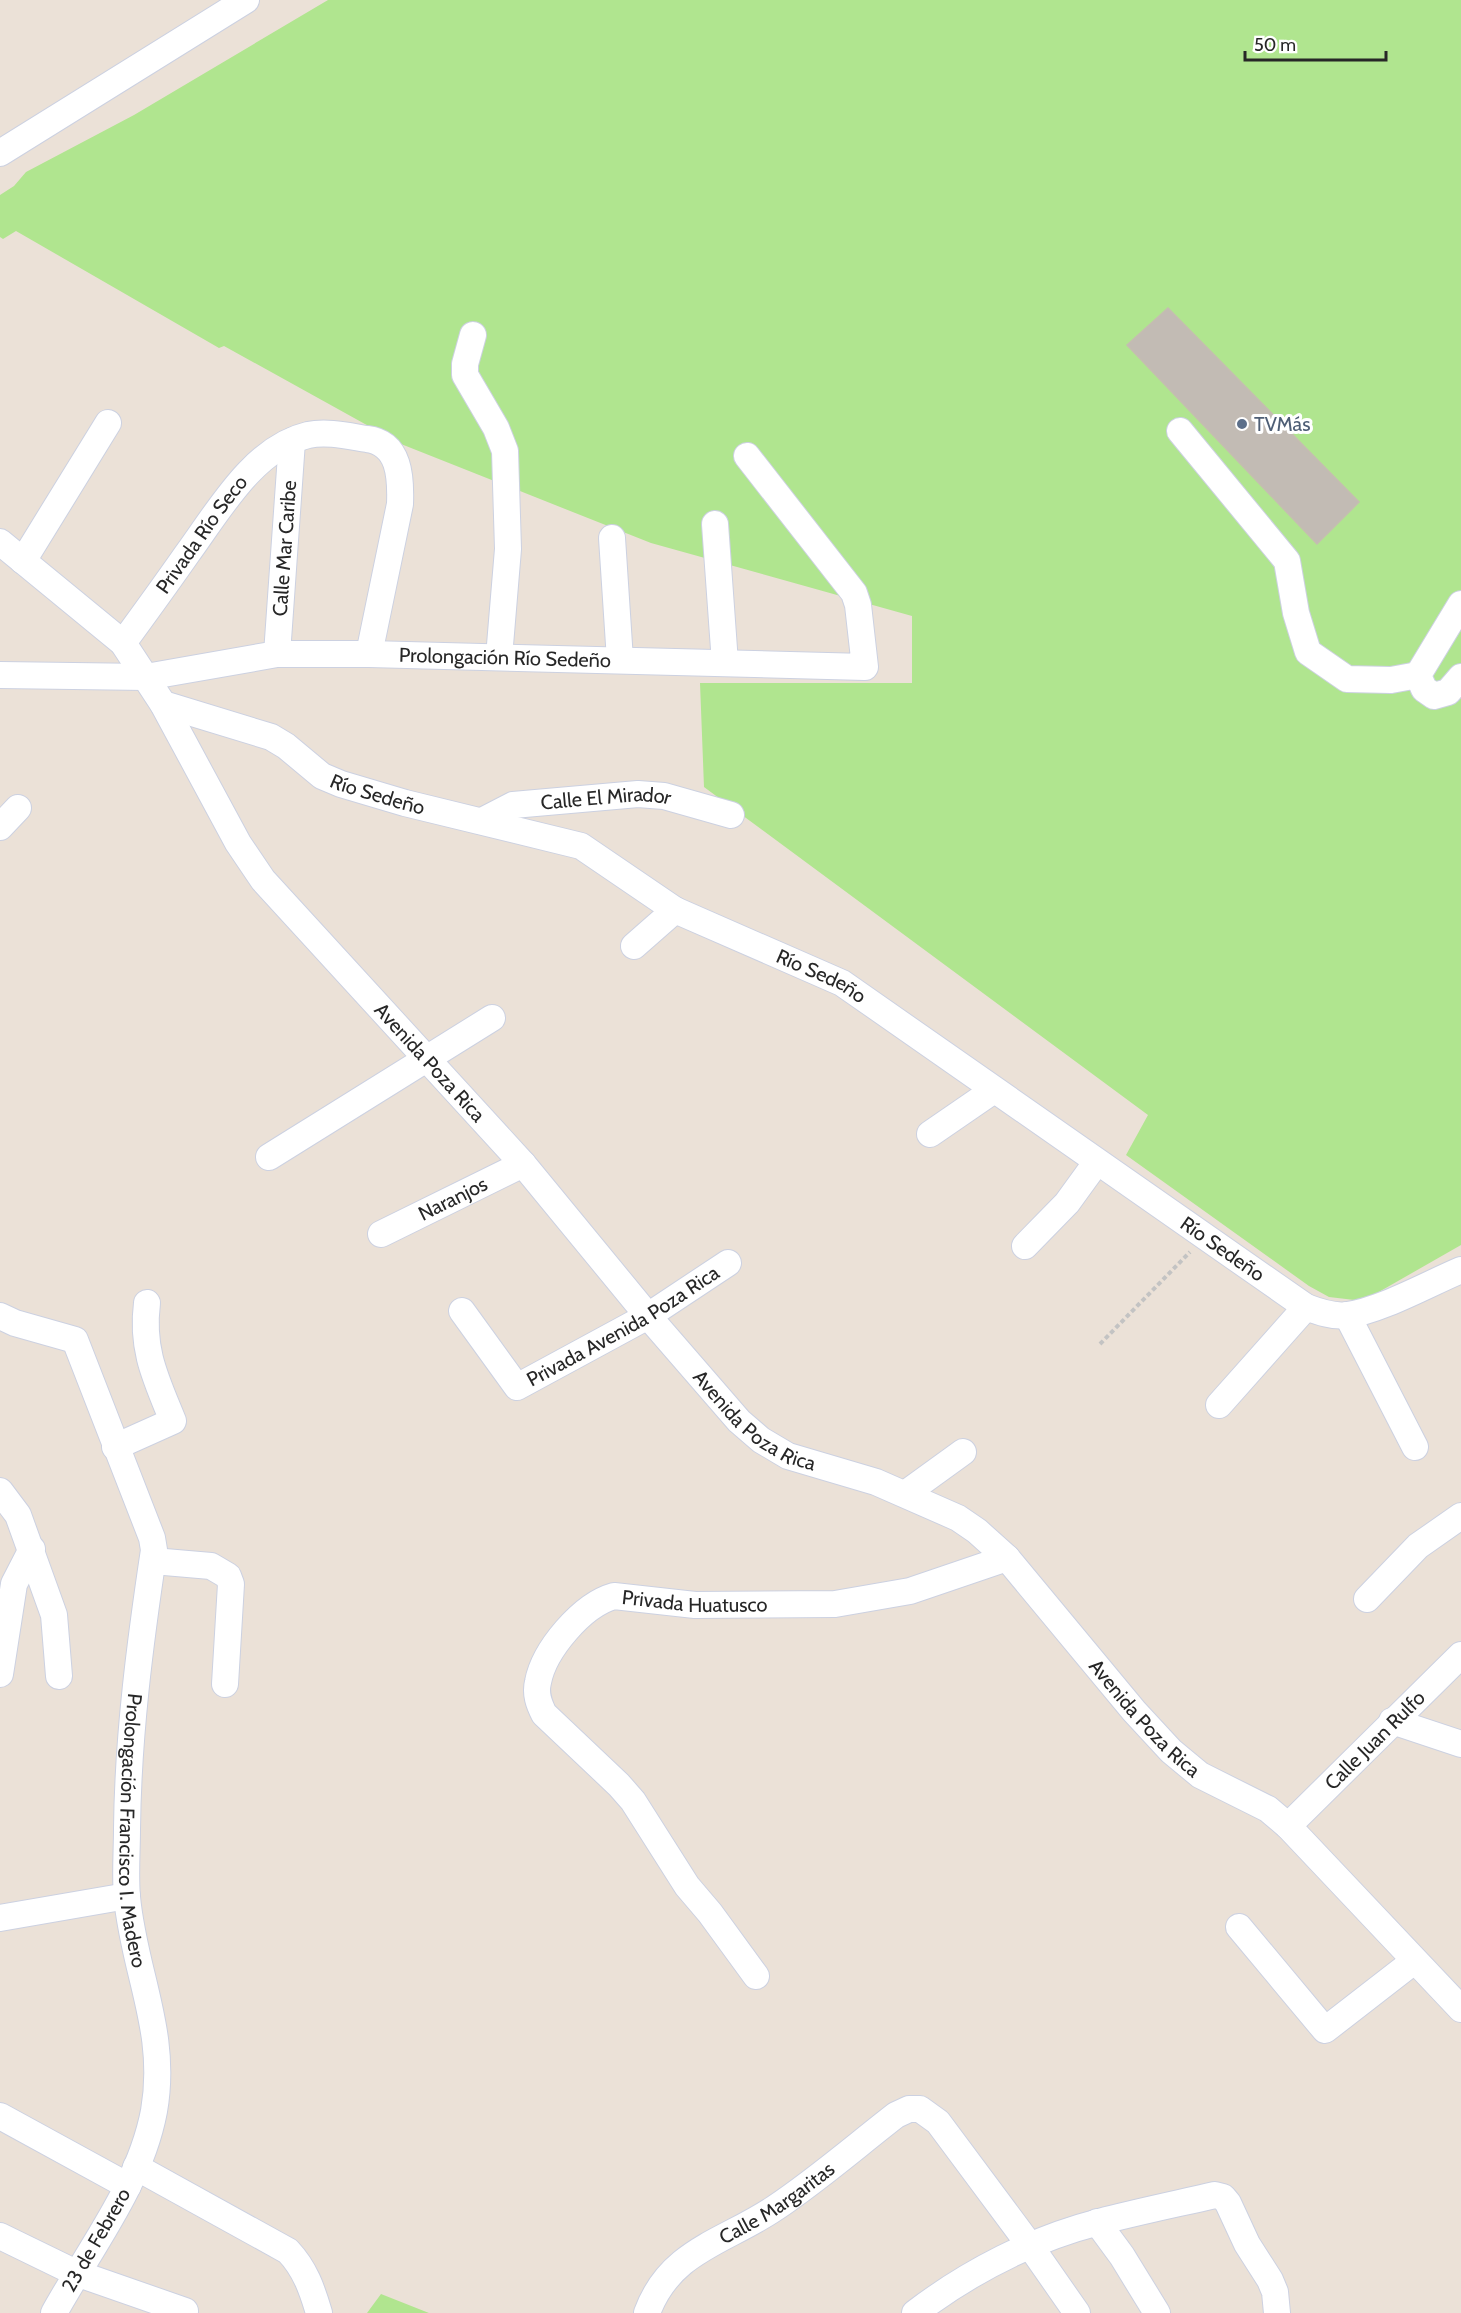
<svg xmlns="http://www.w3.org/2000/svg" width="1461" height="2313" font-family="Cabin,sans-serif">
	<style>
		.green { fill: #b0e58f }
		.building { fill: #c2bbb4; stroke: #c5bdb1; stroke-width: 1.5 }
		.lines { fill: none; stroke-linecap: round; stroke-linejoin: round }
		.minor-casing { stroke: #ccd1e1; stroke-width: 28 }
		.path { stroke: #c3c3c3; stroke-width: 4; stroke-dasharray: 4.5 3; stroke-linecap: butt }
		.minor { stroke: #fff; stroke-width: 26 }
		.service-dot { fill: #5c6f8a; stroke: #fff; stroke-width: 2 }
		.labels { text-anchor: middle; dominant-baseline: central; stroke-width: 6; stroke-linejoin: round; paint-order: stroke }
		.service-label { font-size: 20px; fill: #4e5e75; stroke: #fff; text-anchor: start }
		.street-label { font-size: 20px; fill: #272727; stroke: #fff }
	</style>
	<rect width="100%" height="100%" fill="#ebe1d7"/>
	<path class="green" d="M 328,0 L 1461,0 L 1461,1245 L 1363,1301 L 1329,1297 L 1309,1286 L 1126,1155 L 1148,1115 L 704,787 L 700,683 L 912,683 L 912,616 L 651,543 L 401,444 L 224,346 L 219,348 L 16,231 L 3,239 L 0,237 L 0,195 L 14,186 L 26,172 L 134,115 Z
		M 381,2294 L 429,2313 L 367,2313 Z"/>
	<path class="building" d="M 1168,308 L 1359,502 L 1317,544 L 1127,345 Z"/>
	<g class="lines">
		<defs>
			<g id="minor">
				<path d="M 0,153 L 246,0"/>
				<path d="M 473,335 L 465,364 L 465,375 L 496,428 L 505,451 L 508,549 L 499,657"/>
				<path d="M 1180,431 L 1287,561 L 1296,613 L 1308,652 L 1347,679 L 1391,680 L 1418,675"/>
				<path d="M 715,524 L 725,663"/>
				<path d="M 612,538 L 620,660"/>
				<path id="s1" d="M 0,542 L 123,643 L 163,704 L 238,843 L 263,880 L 523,1164 L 648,1316 L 739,1421 L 761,1440 L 788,1456 L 876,1482 L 958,1518 L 977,1531 L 1007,1558 L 1134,1711 L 1171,1751 L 1200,1775 L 1268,1809 L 1288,1826 L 1461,2009"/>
				<path d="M 23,561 L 108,423"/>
				<path d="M 1461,604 L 1418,675 L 1424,689 L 1434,696 L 1448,692 L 1461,677"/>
				<path id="s2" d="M 123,643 C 145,613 166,584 187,554 C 218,512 253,448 308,435 C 327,431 348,436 367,439 C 400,443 401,478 400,504 L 369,654"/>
				<path id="s3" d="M 277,654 L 292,441"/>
				<path id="s4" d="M 0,675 L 146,677 L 277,654 L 369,654 L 865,667 L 858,605 L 854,593 L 747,456"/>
				<path id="s5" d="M 163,704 L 271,737 L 286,746 L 322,776 L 341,784 L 405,803 L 581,846 L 675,910 L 842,983 L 1306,1307 C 1319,1312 1333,1317 1347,1315 C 1380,1311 1430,1283 1461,1270"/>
				<path id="s6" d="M 482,821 L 513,805 L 638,794 L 664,796 L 731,815"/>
				<path d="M 0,827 L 18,808"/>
				<path d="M 634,946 L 675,910"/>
				<path d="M 930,1134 L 994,1090"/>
				<path d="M 269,1157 L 492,1018"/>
				<path id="s7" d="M 381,1234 L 523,1164"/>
				<path d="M 1025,1246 L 1067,1203 L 1096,1163"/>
				<path id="s8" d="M 462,1311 L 517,1387 L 648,1316 L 728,1263"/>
				<path d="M 1347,1315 L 1415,1447"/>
				<path id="s9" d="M 0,1316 L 15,1323 L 75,1340 L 152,1538 L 154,1550 C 140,1643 128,1735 127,1829 C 127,1851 125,1875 127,1897 C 134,1973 168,2032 154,2111 C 140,2185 90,2248 54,2313"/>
				<path d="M 1219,1405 L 1306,1307"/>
				<path d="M 115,1447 L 173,1421 C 156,1379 141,1350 147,1303"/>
				<path d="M 0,1491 L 18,1515 L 54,1615 L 59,1676"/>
				<path d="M 905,1494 L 963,1452"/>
				<path d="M 153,1561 L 211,1566 L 228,1576 L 231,1584 L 225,1684"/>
				<path d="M 1367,1599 L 1418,1546 L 1461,1516"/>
				<path d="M 0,1674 L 14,1584 L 32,1549"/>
				<path d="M 1392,1721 L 1461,1744"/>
				<path id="s10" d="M 1288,1826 L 1461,1655"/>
				<path d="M 0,1918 L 127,1896"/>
				<path d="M 1239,1927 L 1325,2030 L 1414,1961"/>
				<path id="s11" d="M 756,1976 L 710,1913 L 687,1886 L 633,1801 L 619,1785 L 544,1714 C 539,1704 535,1694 538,1682 C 544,1650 582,1605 614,1596 L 695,1605 L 835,1604 L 910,1591 L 1007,1558"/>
				<path d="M 0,2116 L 128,2186"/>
				<path d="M 136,2167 L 288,2251 C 305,2269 312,2289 319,2313"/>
				<path d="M 1097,2222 L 1122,2256 L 1157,2313"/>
				<path d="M 0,2236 L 76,2273 L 185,2311"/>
				<path id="s12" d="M 647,2313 C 670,2250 725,2242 775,2208 C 817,2180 856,2146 896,2115 L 909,2109 L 920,2109 L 938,2122 L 1031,2247 L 1077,2313"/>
				<path d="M 915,2313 C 969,2272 1033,2239 1099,2222 C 1137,2212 1176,2204 1215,2195 L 1223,2197 L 1228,2203 L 1247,2244 L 1270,2280 L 1275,2292 L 1277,2313"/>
			</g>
		</defs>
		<use href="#minor" class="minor-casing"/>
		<path class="path" d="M 1100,1344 L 1190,1252"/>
		<use href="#minor" class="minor"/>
	</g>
	<circle class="service-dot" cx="1242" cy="424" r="6"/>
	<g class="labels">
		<g class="service-label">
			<text x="1254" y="424">TVMás</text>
		</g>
		<g class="street-label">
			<text stroke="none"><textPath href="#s2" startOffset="134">Privada Río Seco</textPath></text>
			<text stroke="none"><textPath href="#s3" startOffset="106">Calle Mar Caribe</textPath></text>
			<text stroke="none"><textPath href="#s4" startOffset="507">Prolongación Río Sedeño</textPath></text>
			<text stroke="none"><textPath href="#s5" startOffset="236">Río Sedeño</textPath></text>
			<text stroke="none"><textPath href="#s6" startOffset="128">Calle El Mirador</textPath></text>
			<text stroke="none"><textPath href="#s5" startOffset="720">Río Sedeño</textPath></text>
			<text stroke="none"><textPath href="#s1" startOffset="682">Avenida Poza Rica</textPath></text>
			<text stroke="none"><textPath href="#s7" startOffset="80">Naranjos</textPath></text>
			<text stroke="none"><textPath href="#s5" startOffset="1206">Río Sedeño</textPath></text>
			<text stroke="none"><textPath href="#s8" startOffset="216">Privada Avenida Poza Rica</textPath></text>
			<text stroke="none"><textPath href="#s1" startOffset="1168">Avenida Poza Rica</textPath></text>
			<text stroke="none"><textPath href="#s11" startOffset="572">Privada Huatusco</textPath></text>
			<text stroke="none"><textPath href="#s1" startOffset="1672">Avenida Poza Rica</textPath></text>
			<text stroke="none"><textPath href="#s10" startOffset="122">Calle Juan Rulfo</textPath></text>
			<text stroke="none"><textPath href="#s9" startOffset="586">Prolongación Francisco I. Madero</textPath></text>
			<text stroke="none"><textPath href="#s12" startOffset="174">Calle Margaritas</textPath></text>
			<text transform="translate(96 2240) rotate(-60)">23 de Febrero</text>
		</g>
	</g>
	<path d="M1245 51v9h141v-9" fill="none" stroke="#272727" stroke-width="3"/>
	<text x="1254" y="51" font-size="18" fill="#272727" stroke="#ffffff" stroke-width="4.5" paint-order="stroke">50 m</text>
</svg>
